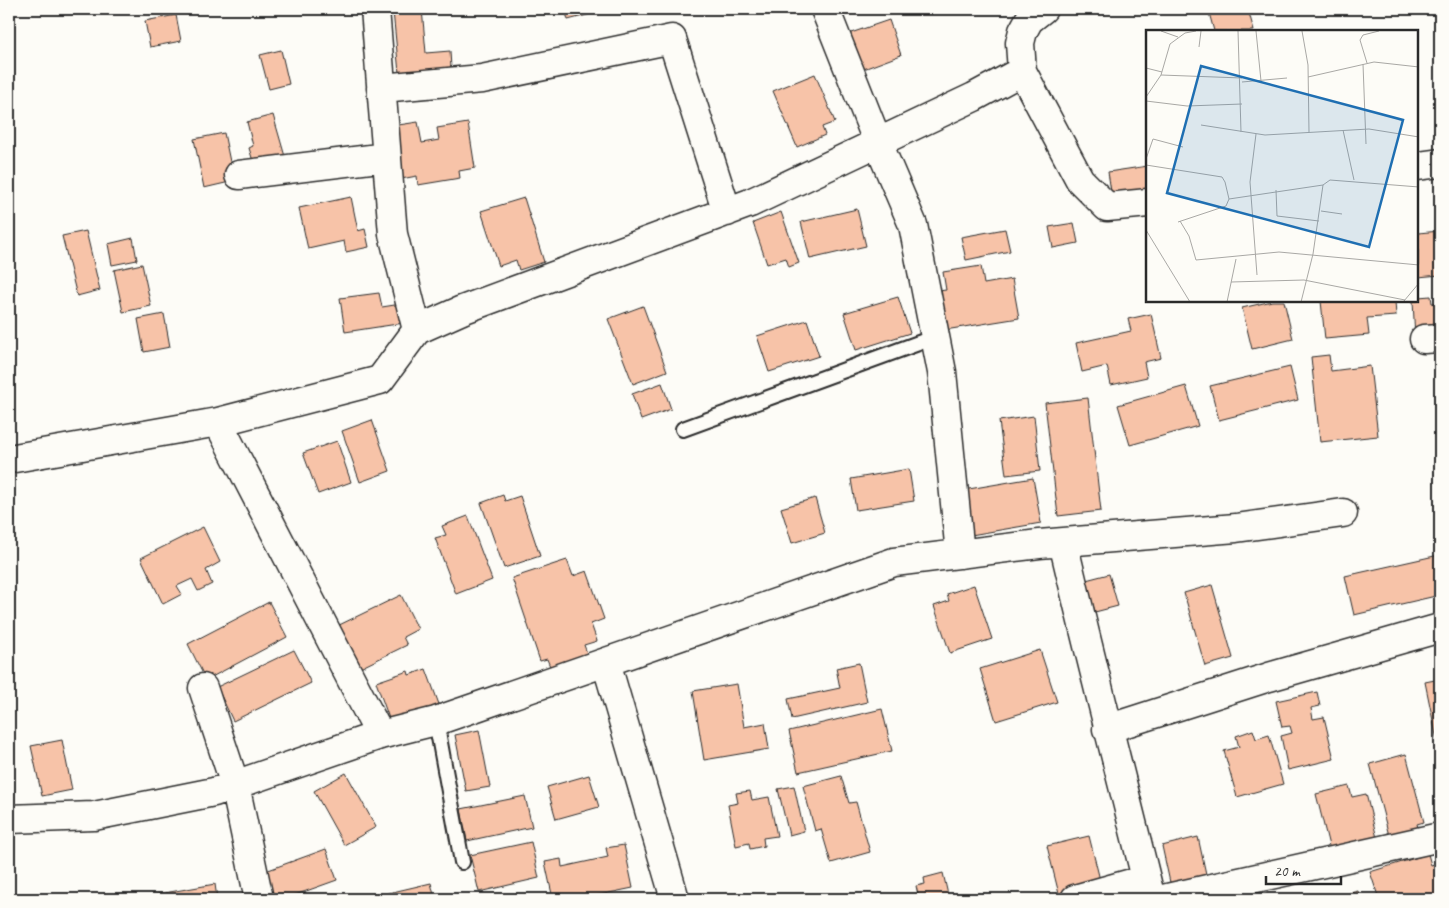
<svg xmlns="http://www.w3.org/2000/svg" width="1449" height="908" font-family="Caveat,sans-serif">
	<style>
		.building { fill: #f7c3a8; stroke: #2b2b2b }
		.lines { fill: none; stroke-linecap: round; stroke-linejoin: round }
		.service-casing { stroke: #2b2b2b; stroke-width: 18 }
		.minor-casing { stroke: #2b2b2b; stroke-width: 31 }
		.service { stroke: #fdfcf7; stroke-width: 14 }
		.minor { stroke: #fdfcf7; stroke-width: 28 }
		.inset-road { fill: none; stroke: #a9a8a5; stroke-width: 1 }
		.view { fill: #1f6fb2; fill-opacity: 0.15; stroke: #1f6fb2; stroke-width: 2.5 }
		.inset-edge { fill: none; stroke: #2b2b2b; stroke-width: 2.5 }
	</style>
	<rect width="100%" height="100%" fill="#fdfcf7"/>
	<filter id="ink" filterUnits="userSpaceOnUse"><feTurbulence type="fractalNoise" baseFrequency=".02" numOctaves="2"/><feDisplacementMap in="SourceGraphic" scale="10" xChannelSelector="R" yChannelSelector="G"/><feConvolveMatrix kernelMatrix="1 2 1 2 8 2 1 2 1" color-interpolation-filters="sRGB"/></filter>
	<g filter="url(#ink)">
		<path class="building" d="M 422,9 L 426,53 L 450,51 L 451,68 L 399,73 L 393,11 Z
			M 565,9 L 610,9 L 568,20 Z
			M 1208,9 L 1248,9 L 1254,31 L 1214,31 Z
			M 176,15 L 181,41 L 150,47 L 145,21 Z
			M 889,20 L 901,55 L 861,70 L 848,34 Z
			M 281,50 L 289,84 L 269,89 L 260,55 Z
			M 815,74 L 835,122 L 822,127 L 825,135 L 797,147 L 773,91 Z
			M 273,115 L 286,160 L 255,168 L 249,148 L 253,146 L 247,122 Z
			M 418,122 L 422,143 L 439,140 L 437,128 L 468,123 L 475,168 L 459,171 L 460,178 L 418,185 L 417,176 L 401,179 L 392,126 Z
			M 224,133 L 234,181 L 204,188 L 194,139 Z
			M 1148,166 L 1148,193 L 1112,198 L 1108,172 Z
			M 351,197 L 358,231 L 365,229 L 369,247 L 346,252 L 344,241 L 308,249 L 299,208 Z
			M 524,198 L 544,262 L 519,270 L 516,260 L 499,266 L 481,211 Z
			M 857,209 L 866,246 L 810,259 L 801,222 Z
			M 781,212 L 799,263 L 789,267 L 786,258 L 767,264 L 753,223 Z
			M 1074,223 L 1078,243 L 1053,248 L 1049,227 Z
			M 1005,229 L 1010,251 L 966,260 L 961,237 Z
			M 86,231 L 100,290 L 77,296 L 62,236 Z
			M 1440,231 L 1440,275 L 1418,277 L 1418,233 Z
			M 133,238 L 137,260 L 112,265 L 108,244 Z
			M 142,264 L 151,306 L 123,312 L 114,270 Z
			M 981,266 L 984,284 L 1012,279 L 1019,318 L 945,330 L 939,291 L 946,290 L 943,272 Z
			M 379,293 L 382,307 L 401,304 L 404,323 L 345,332 L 340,298 Z
			M 1431,296 L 1432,303 L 1440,303 L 1440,337 L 1415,338 L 1413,301 L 1418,301 L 1418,297 Z
			M 898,297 L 910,333 L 856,350 L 844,313 Z
			M 1272,301 L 1284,301 L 1293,339 L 1252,349 L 1242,308 Z
			M 1321,301 L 1395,301 L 1396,316 L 1367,318 L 1369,335 L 1325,339 Z
			M 643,306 L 667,371 L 633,384 L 608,319 Z
			M 164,314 L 170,347 L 144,352 L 138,319 Z
			M 1151,314 L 1161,358 L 1144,362 L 1147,377 L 1111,385 L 1107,366 L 1082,372 L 1076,343 L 1131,331 L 1128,319 Z
			M 807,320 L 819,356 L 769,372 L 757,336 Z
			M 1329,355 L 1331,371 L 1370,366 L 1378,436 L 1320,442 L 1311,357 Z
			M 1290,367 L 1298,400 L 1219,420 L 1210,386 Z
			M 662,383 L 671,409 L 641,420 L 632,394 Z
			M 1186,386 L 1198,426 L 1130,445 L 1118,405 Z
			M 1088,398 L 1101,511 L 1058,516 L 1045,403 Z
			M 1034,416 L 1040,471 L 1006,475 L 999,421 Z
			M 372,420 L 390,471 L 360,482 L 342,431 Z
			M 337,441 L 351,482 L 318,494 L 303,453 Z
			M 909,469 L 914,501 L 856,510 L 851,479 Z
			M 1033,478 L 1041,523 L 971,535 L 963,490 Z
			M 503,495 L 505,501 L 520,496 L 540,556 L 504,568 L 481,503 Z
			M 815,498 L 825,533 L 792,543 L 781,508 Z
			M 468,516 L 492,580 L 456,594 L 435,538 L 446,535 L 442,526 Z
			M 203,527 L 220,562 L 206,570 L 212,584 L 198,591 L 192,579 L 177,586 L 182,594 L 163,604 L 141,558 Z
			M 1439,555 L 1440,595 L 1354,615 L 1345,576 Z
			M 567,560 L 573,576 L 587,571 L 604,619 L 591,624 L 597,641 L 584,645 L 588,656 L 551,669 L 547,659 L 540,661 L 512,578 Z
			M 1109,574 L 1118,606 L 1095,612 L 1086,580 Z
			M 974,585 L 992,639 L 950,653 L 934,606 L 949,601 L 947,594 Z
			M 1212,585 L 1233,658 L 1205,666 L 1184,593 Z
			M 401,595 L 418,629 L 403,637 L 407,645 L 352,672 L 331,629 Z
			M 269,602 L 287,637 L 206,680 L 188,644 Z
			M 294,650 L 311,683 L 233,721 L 217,687 Z
			M 1040,650 L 1057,702 L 996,721 L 980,669 Z
			M 859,663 L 867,702 L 792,719 L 788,699 L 840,688 L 836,668 Z
			M 426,669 L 440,707 L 391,724 L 376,682 L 408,671 L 409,675 Z
			M 1440,679 L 1440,745 L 1438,745 L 1425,682 Z
			M 737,684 L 744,727 L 765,723 L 769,749 L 704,760 L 693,691 Z
			M 1317,692 L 1320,706 L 1311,708 L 1313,719 L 1324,717 L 1334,759 L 1288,770 L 1281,736 L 1292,733 L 1290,726 L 1282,727 L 1276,701 Z
			M 882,709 L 892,751 L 798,772 L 789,731 Z
			M 479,730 L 490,787 L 466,791 L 455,735 Z
			M 1253,730 L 1256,739 L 1269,735 L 1283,784 L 1237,797 L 1224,751 L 1239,747 L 1236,736 Z
			M 62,740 L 72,790 L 42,796 L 31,746 Z
			M 1406,754 L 1424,822 L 1417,824 L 1420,835 L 1391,843 L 1370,764 Z
			M 346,773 L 376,827 L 344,845 L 314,791 Z
			M 589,775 L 599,807 L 556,819 L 547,787 Z
			M 841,776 L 849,803 L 856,802 L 870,852 L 831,863 L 821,829 L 815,831 L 803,786 Z
			M 794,786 L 804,831 L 789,835 L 778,789 Z
			M 1349,786 L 1352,797 L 1366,794 L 1378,842 L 1331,854 L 1316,794 Z
			M 750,791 L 752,800 L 769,797 L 777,836 L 763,838 L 764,846 L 750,849 L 749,843 L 736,846 L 728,805 L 738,803 L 736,793 Z
			M 525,796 L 532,827 L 467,841 L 461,809 Z
			M 1089,836 L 1101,884 L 1059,894 L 1047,846 Z
			M 1198,837 L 1209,888 L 1173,896 L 1162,846 Z
			M 531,842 L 539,878 L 479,892 L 470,855 Z
			M 624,845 L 633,888 L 580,899 L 553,899 L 545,862 L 561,859 L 562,867 L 608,857 L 606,848 Z
			M 326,849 L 337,880 L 284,899 L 273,899 L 263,872 Z
			M 1428,854 L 1431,865 L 1440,862 L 1440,899 L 1379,899 L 1370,872 Z
			M 943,873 L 949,899 L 919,899 L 916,886 L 925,884 L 924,878 Z
			M 431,883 L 435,899 L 381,899 L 380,895 Z
			M 215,884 L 217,899 L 153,899 L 153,895 Z
			M 1358,891 L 1360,899 L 1332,899 L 1332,898 Z"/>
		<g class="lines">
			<defs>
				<path id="service" d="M 683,429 L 935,337
					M 436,721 L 462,862"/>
				<path id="minor" d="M 375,9 L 393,234 L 417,330
					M 825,9 L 878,143 L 913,225 L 942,372 L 960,554
					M 1043,9 L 1029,20 L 1023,31 L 1020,43 L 1022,71 L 1080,180 L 1107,207 L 1148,203
					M 381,88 L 482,79 L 672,39 L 727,212
					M 1418,166 L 1440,163
					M 239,175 L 387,157
					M 1424,339 L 1440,338
					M 218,422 L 380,735
					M 9,459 L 218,422 L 380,380 L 417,330 L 462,310 L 750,203 L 974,97 L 1022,71
					M 1063,542 C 1091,662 1122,780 1151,899
					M 606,662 L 675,899
					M 203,688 L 235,785 L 259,899
					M 1107,729 L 1269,677 L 1440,628
					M 9,819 L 94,816 L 214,792 L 380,735 L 436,721 L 894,562 L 1039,544 L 1236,528 L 1343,513
					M 1075,899 L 1146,879
					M 1163,899 L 1440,837"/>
			</defs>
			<use href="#service" class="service-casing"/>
			<use href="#minor" class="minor-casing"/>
			<use href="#service" class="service"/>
			<use href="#minor" class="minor"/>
		</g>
	</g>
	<g transform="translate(1146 30)">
		<rect width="272" height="272" fill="#fdfcf7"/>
		<path class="inset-road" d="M 15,1 L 32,7M 92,1 L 95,102M 110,1 L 115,51M 156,1 L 162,35 L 163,102M 53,17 L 55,1M 221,33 L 214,10 L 217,5 L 233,1M 217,34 L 220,114M 0,38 L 16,42M 15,45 L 96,48M 162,47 L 228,32 L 273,37M 96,52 L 141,48M 0,67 L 15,45 L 24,14 L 39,3 L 50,1M 0,71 L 41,76 L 96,74M 55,95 L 119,105 L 223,99 L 273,107M 197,100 L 208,150M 110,104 L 104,152 L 111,245M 0,129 L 7,109 L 37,117M 0,135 L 76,147 L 79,152 L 83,169 L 80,176 L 32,192M 130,160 L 131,186 L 173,191M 83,169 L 177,155 L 184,150 L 273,157M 175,181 L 196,184M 34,191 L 43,206 L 50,230 L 133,222 L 273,235M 0,200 L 44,272M 85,252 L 158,250 L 259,270M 258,271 L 273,253M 81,272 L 90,229M 155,272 L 167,224 L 177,155"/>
		<path class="view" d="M 55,36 L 257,90 L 223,217 L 21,163 Z"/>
		<rect width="272" height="272" class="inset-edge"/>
	</g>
	<rect width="1449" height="908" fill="none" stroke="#fdfcf7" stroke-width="30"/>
	<rect x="15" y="15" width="1419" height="878" fill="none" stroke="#2b2b2b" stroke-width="2" filter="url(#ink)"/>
	<path d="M1266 876v8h75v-8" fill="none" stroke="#2b2b2b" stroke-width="2.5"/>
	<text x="1274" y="876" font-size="15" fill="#2b2b2b" stroke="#fdfcf7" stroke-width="4" paint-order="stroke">20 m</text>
</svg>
